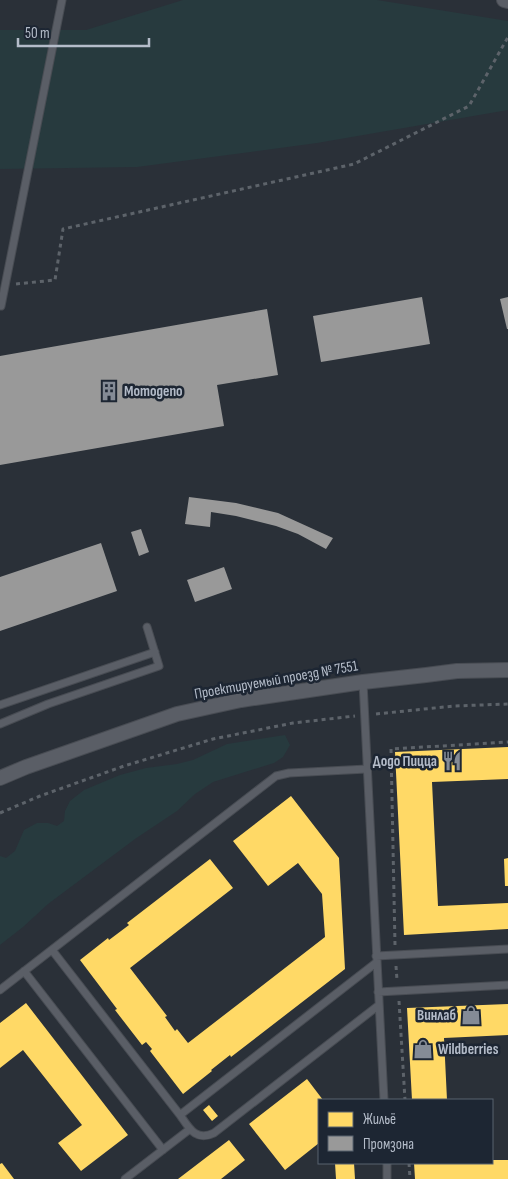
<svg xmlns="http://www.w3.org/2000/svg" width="508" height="1179" font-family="'Sofia Sans Condensed',sans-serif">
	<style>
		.green { fill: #273a3e }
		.homes { fill: #ffd966 }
		.industry { fill: #999 }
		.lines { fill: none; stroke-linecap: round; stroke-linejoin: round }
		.lane-casing { stroke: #484c53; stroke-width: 9 }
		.street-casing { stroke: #484c53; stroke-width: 16 }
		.path { stroke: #5d636a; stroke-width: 3; stroke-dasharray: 4 4; stroke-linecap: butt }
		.lane { stroke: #5a5e66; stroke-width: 7 }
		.street { stroke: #5a5e66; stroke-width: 14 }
		.labels { text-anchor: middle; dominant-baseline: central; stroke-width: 5; stroke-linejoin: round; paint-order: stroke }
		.poi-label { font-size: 15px; font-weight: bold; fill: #b4bcc9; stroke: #1d2633; text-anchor: start }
		.street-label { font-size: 15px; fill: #b4bcc9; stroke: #1d2633 }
	</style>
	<rect width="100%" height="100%" fill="#2a3038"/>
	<path class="green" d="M 183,0 L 377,0 L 508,21 L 508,110 L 317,143 L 137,167 L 0,169 L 0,30 L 86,30 Z
		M 285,735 L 290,745 L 283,757 L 274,763 L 213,782 L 195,794 L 177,811 L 135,839 L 48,904 L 23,927 L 0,945 L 0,856 L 6,858 L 15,851 L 24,830 L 37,823 L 48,823 L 57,826 L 64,821 L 65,811 L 70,801 L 84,790 L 120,775 L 146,768 L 177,764 L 193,760 L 227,744 Z"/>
	<path class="homes" d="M 508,747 L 508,779 L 432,782 L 438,906 L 508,903 L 508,929 L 404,935 L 395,752 Z
		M 291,796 L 339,858 L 345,969 L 231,1057 L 230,1055 L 211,1070 L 212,1071 L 183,1094 L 150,1051 L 152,1049 L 146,1042 L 142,1045 L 115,1010 L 117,1009 L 80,960 L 108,938 L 109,940 L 129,925 L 127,923 L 210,859 L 233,888 L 130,968 L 167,1016 L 165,1017 L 175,1031 L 177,1029 L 188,1043 L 325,937 L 322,894 L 298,863 L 268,886 L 233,841 Z
		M 508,858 L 508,886 L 505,886 L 504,859 Z
		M 26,1003 L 128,1135 L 81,1171 L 58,1143 L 82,1125 L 23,1050 L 0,1068 L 0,1023 Z
		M 508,1004 L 508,1035 L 444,1038 L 447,1100 L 412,1100 L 407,1008 Z
		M 307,1079 L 323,1100 L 319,1100 L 319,1143 L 285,1170 L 249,1124 Z
		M 209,1105 L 218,1116 L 212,1121 L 203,1110 Z
		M 229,1140 L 245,1160 L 221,1179 L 178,1179 Z
		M 492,1160 L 508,1160 L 508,1179 L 415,1179 L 414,1163 L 492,1163 Z
		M 2,1163 L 14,1179 L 0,1179 L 0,1164 Z
		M 335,1163 L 354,1163 L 355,1179 L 336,1179 Z"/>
	<path class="industry" d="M 422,297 L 430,344 L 321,362 L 313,316 Z
		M 508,297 L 508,329 L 507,329 L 500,299 Z
		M 267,309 L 278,375 L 217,385 L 224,426 L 0,465 L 0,356 Z
		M 189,497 L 236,503 L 278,513 L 333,538 L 326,549 L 298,534 L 276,526 L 236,516 L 211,512 L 210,527 L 185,524 Z
		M 141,529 L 149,552 L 139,556 L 131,532 Z
		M 101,543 L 117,591 L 0,631 L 0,577 Z
		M 224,567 L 232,589 L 195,602 L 187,580 Z"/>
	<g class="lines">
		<defs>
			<path id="lane" d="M 0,306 L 1,306 L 62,0
				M 363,682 L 384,1100
				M 0,705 L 155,652
				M 0,724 L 48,704 L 159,666 L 147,627
				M 52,950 L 180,1115 L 377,962
				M 376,956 L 508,949
				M 24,971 L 163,1150
				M 0,990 L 276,776 L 289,773 L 367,769
				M 378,992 L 508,985
				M 180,1115 C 189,1128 196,1142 214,1133 L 379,1005
				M 387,1163 L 387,1179
				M 125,1179 L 190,1129"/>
			<path id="street" d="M 504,0 L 508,1
				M 0,778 L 26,767 L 177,714 L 241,700 L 363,682 L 426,675 L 457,671 L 508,670"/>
		</defs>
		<use href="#lane" class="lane-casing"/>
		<use href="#street" class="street-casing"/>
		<path class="path" d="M 16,284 L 55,280 L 63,229 L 354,164 L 469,106 L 508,37
			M 376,714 L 454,706 L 508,704
			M 0,813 L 40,796 L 124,766 L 213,739 L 293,723 L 355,716
			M 395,945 L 391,749 L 508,742
			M 396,966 L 397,980
			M 399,1001 L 405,1100
			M 409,1163 L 410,1179"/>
		<use href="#lane" class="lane"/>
		<use href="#street" class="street"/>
	</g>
	<defs>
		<symbol id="building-bare" viewBox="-9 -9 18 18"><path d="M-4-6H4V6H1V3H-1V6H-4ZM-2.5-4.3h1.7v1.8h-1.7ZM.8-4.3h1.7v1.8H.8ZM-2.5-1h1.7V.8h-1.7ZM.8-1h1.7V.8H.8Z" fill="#848b96" stroke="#1d2633" stroke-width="2.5" paint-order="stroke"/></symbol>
		<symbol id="restaurant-bare" viewBox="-9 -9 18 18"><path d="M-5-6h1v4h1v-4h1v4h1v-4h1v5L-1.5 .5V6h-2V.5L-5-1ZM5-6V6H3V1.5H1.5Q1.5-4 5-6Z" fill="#848b96" stroke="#1d2633" stroke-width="2.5" paint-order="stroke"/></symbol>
		<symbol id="shop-bare" viewBox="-9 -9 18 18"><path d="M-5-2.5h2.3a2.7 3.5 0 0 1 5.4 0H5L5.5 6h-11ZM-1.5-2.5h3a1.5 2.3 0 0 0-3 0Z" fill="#848b96" stroke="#1d2633" stroke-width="2.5" paint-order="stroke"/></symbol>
	</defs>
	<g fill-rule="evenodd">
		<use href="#building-bare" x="95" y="377" width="28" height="28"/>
		<use href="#restaurant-bare" x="438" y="747" width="28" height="28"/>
		<use href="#shop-bare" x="457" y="1001" width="28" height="28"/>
		<use href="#shop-bare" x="409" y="1035" width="28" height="28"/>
	</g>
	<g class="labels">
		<g class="poi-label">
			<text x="124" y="391">Мотодепо</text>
			<text x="437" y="761" text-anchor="end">Додо Пицца</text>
			<text x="456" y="1015" text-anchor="end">Винлаб</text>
			<text x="438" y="1049">Wildberries</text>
		</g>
		<g class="street-label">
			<text transform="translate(276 680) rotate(-10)">Проектируемый проезд № 7551</text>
		</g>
	</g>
	<rect x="318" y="1099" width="175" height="65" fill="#1d2633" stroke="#59626f"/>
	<rect x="328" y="1112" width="25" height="15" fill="#ffd966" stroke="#59626f"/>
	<text x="363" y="1124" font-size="15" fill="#b4bcc9">Жильё</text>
	<rect x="328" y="1136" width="25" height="15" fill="#999999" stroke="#59626f"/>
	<text x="363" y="1149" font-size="15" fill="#b4bcc9">Промзона</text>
	<path d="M18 38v8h131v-8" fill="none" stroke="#b4bcc9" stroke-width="2.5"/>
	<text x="25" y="38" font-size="15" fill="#b4bcc9" stroke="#1d2633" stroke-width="4" paint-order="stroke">50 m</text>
</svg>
